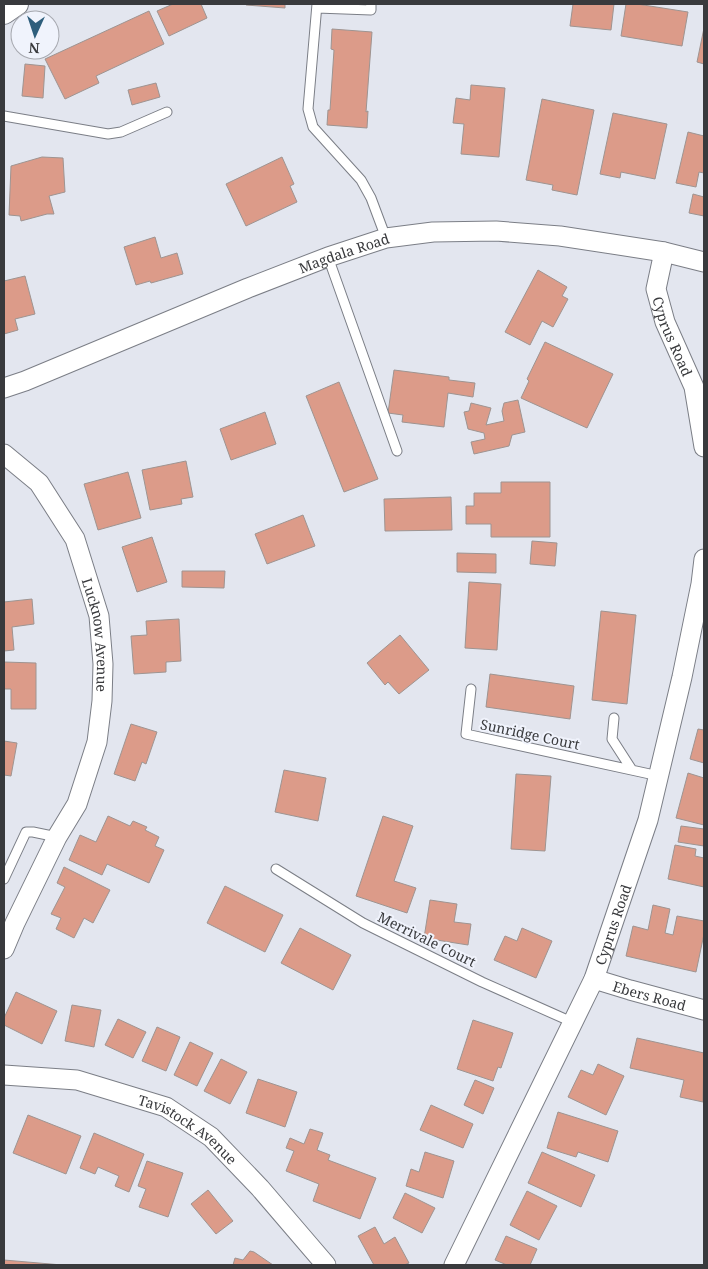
<svg xmlns="http://www.w3.org/2000/svg" width="708" height="1269" font-family="'Noto Serif',serif">
	<style>
		.building { fill: #dc9b89; stroke: #9e9491 }
		.lines { fill: none; stroke-linecap: round; stroke-linejoin: round }
		.service-casing { stroke: #7b7e86; stroke-width: 11 }
		.minor-casing { stroke: #7b7e86; stroke-width: 21 }
		.tertiary-casing { stroke: #7b7e86; stroke-width: 24 }
		.service { stroke: #fff; stroke-width: 9 }
		.minor { stroke: #fff; stroke-width: 19 }
		.tertiary { stroke: #fff; stroke-width: 22 }
		.labels { text-anchor: middle; dominant-baseline: central; stroke-width: 4; stroke-linejoin: round; paint-order: stroke }
		.street-label { font-size: 14px; fill: #393a3d; stroke: #f0f3fc }
	</style>
	<rect width="100%" height="100%" fill="#e3e6ef"/>
	<path class="building" d="M 173,4 L 201,4 L 207,18 L 169,36 L 157,11 Z
		M 246,4 L 285,4 L 285,8 L 246,5 Z
		M 573,4 L 614,4 L 611,30 L 570,26 Z
		M 626,4 L 637,4 L 688,12 L 682,46 L 621,36 Z
		M 149,11 L 164,44 L 96,76 L 99,83 L 65,99 L 45,59 Z
		M 704,28 L 704,64 L 697,62 Z
		M 332,29 L 372,32 L 366,112 L 368,111 L 367,128 L 327,125 L 328,110 L 330,110 L 334,50 L 331,49 Z
		M 25,64 L 45,66 L 43,98 L 22,96 Z
		M 156,83 L 160,97 L 132,105 L 128,90 Z
		M 471,85 L 505,88 L 499,157 L 461,154 L 464,124 L 453,123 L 456,98 L 470,100 Z
		M 542,99 L 594,110 L 577,195 L 552,190 L 553,185 L 526,180 Z
		M 613,113 L 667,124 L 655,179 L 621,172 L 620,178 L 600,174 Z
		M 688,132 L 704,136 L 704,173 L 699,172 L 696,187 L 676,183 Z
		M 42,157 L 63,158 L 65,192 L 49,196 L 54,214 L 47,214 L 21,221 L 20,216 L 9,215 L 11,166 Z
		M 282,157 L 294,184 L 290,186 L 297,202 L 246,226 L 226,184 Z
		M 693,194 L 704,197 L 704,216 L 689,213 Z
		M 155,237 L 161,258 L 177,253 L 183,274 L 151,283 L 150,281 L 136,285 L 124,247 Z
		M 538,270 L 567,287 L 562,296 L 568,299 L 553,327 L 542,321 L 530,345 L 505,332 Z
		M 25,276 L 35,314 L 15,319 L 18,330 L 4,334 L 4,281 Z
		M 545,342 L 613,374 L 587,428 L 521,398 L 529,381 L 527,379 Z
		M 394,370 L 449,377 L 449,380 L 475,383 L 473,397 L 448,393 L 444,427 L 402,422 L 403,415 L 388,413 Z
		M 339,382 L 378,479 L 344,492 L 306,396 Z
		M 518,400 L 525,432 L 512,435 L 509,446 L 474,454 L 471,442 L 485,439 L 484,433 L 468,429 L 464,412 L 469,411 L 471,403 L 491,408 L 486,425 L 504,421 L 502,411 L 504,403 Z
		M 265,412 L 276,444 L 231,460 L 220,429 Z
		M 186,461 L 193,497 L 181,499 L 182,504 L 150,510 L 142,470 Z
		M 128,472 L 141,518 L 98,530 L 84,484 Z
		M 501,482 L 550,482 L 550,537 L 491,537 L 491,524 L 466,524 L 466,506 L 474,506 L 474,493 L 501,493 Z
		M 451,497 L 452,530 L 385,531 L 384,499 Z
		M 303,515 L 315,546 L 267,564 L 255,534 Z
		M 152,537 L 167,582 L 137,592 L 122,547 Z
		M 532,541 L 557,543 L 555,566 L 530,564 Z
		M 457,553 L 496,554 L 496,573 L 457,572 Z
		M 182,571 L 225,571 L 224,588 L 182,587 Z
		M 469,582 L 501,584 L 497,650 L 465,648 Z
		M 32,599 L 34,624 L 12,627 L 14,650 L 4,651 L 4,602 Z
		M 601,611 L 636,615 L 627,704 L 592,700 Z
		M 179,619 L 181,661 L 166,662 L 166,672 L 134,674 L 131,636 L 147,635 L 146,621 Z
		M 400,635 L 429,670 L 399,694 L 388,682 L 385,685 L 367,663 Z
		M 4,662 L 36,663 L 36,709 L 11,709 L 11,689 L 4,689 Z
		M 490,674 L 574,686 L 570,719 L 486,707 Z
		M 131,724 L 157,732 L 146,764 L 142,762 L 135,781 L 114,774 Z
		M 698,729 L 704,730 L 704,763 L 690,759 Z
		M 4,741 L 17,743 L 11,776 L 4,775 Z
		M 284,770 L 326,778 L 318,821 L 275,812 Z
		M 688,773 L 704,778 L 704,825 L 676,818 Z
		M 516,774 L 551,776 L 545,851 L 511,849 Z
		M 108,816 L 130,826 L 133,821 L 147,827 L 145,830 L 159,837 L 155,846 L 164,850 L 149,883 L 107,864 L 102,875 L 69,860 L 80,835 L 96,842 Z
		M 383,816 L 413,826 L 394,881 L 416,888 L 407,913 L 356,896 Z
		M 681,826 L 704,829 L 704,846 L 678,842 Z
		M 675,845 L 696,849 L 695,856 L 704,858 L 704,887 L 668,879 Z
		M 64,867 L 110,890 L 93,923 L 84,918 L 74,938 L 56,929 L 61,918 L 51,914 L 65,887 L 57,883 Z
		M 225,886 L 283,915 L 265,952 L 207,923 Z
		M 430,900 L 457,904 L 454,922 L 471,924 L 468,945 L 424,938 Z
		M 653,905 L 670,909 L 665,933 L 673,935 L 677,916 L 704,921 L 704,934 L 696,972 L 626,956 L 633,926 L 648,930 Z
		M 300,928 L 351,955 L 333,990 L 281,963 Z
		M 522,928 L 552,941 L 536,978 L 494,960 L 505,936 L 517,941 Z
		M 16,992 L 57,1011 L 42,1044 L 4,1025 L 4,1018 Z
		M 72,1005 L 101,1010 L 94,1047 L 65,1041 Z
		M 118,1019 L 146,1032 L 133,1058 L 105,1045 Z
		M 473,1020 L 513,1033 L 501,1068 L 498,1067 L 493,1081 L 457,1069 Z
		M 157,1027 L 180,1037 L 166,1071 L 142,1061 Z
		M 637,1038 L 704,1053 L 703,1102 L 680,1097 L 684,1080 L 630,1068 Z
		M 190,1042 L 213,1053 L 197,1086 L 174,1075 Z
		M 221,1059 L 247,1072 L 230,1104 L 204,1091 Z
		M 598,1064 L 624,1076 L 606,1115 L 568,1097 L 581,1070 L 593,1075 Z
		M 258,1079 L 297,1092 L 285,1127 L 246,1113 Z
		M 475,1080 L 494,1088 L 483,1114 L 464,1105 Z
		M 431,1105 L 473,1124 L 463,1148 L 420,1130 Z
		M 558,1112 L 618,1131 L 608,1162 L 578,1152 L 576,1157 L 547,1148 Z
		M 28,1115 L 81,1136 L 66,1174 L 13,1153 Z
		M 310,1129 L 323,1133 L 317,1150 L 330,1155 L 328,1160 L 376,1178 L 360,1219 L 313,1201 L 319,1184 L 286,1171 L 294,1151 L 286,1148 L 290,1138 L 304,1144 Z
		M 94,1133 L 144,1154 L 129,1192 L 115,1186 L 119,1176 L 98,1167 L 95,1174 L 80,1168 Z
		M 425,1152 L 454,1161 L 443,1198 L 406,1186 L 411,1169 L 419,1172 Z
		M 542,1152 L 595,1175 L 581,1207 L 528,1183 Z
		M 147,1161 L 183,1173 L 168,1217 L 139,1207 L 146,1189 L 138,1186 Z
		M 208,1190 L 233,1221 L 216,1234 L 191,1204 Z
		M 527,1191 L 557,1206 L 539,1240 L 510,1225 Z
		M 405,1193 L 435,1208 L 422,1233 L 393,1218 Z
		M 375,1227 L 384,1244 L 395,1237 L 409,1263 L 404,1265 L 374,1265 L 358,1236 Z
		M 506,1236 L 537,1249 L 530,1265 L 507,1265 L 495,1260 Z
		M 250,1251 L 254,1252 L 273,1265 L 233,1265 L 235,1258 L 243,1260 Z
		M 4,1260 L 62,1265 L 4,1265 Z"/>
	<g class="lines">
		<defs>
			<path id="service" d="M 317,4 L 308,109 L 313,127 L 361,180 L 371,198 L 386,238
				M 317,8 L 371,10 L 371,4
				M 4,116 L 108,134 L 121,132 L 167,112
				M 328,257 L 397,451
				M 471,689 L 466,734 L 659,776
				M 614,718 L 612,739 L 632,770
				M 276,869 L 363,923 L 482,982 L 572,1022
				M 4,879 L 26,832 L 33,832 L 57,837"/>
			<g id="minor">
				<path id="s1" d="M 664,252 L 656,289 L 665,322 L 694,387 L 704,447"/>
				<path id="s2" d="M 4,388 L 25,381 L 248,288 L 328,257 L 386,238 L 433,232 L 496,231 L 560,236 L 664,252 L 704,262"/>
				<path id="s3" d="M 4,454 L 39,483 L 75,539 L 99,616 L 103,664 L 102,701 L 97,742 L 77,804 L 57,837 L 15,923 L 4,949"/>
				<path id="s4" d="M 594,979 L 630,990 L 704,1010"/>
				<path id="s5" d="M 4,1075 L 77,1080 L 166,1107 L 211,1137 L 260,1188 L 326,1265"/>
				<path id="s6" d="M 454,1265 L 594,979 L 648,820 L 682,677 L 701,584 L 704,559"/>
			</g>
			<path id="tertiary" d="M 4,13 L 17,4"/>
		</defs>
		<use href="#service" class="service-casing"/>
		<use href="#minor" class="minor-casing"/>
		<use href="#tertiary" class="tertiary-casing"/>
		<use href="#service" class="service"/>
		<use href="#minor" class="minor"/>
		<use href="#tertiary" class="tertiary"/>
	</g>
	<g class="labels">
		<g class="street-label">
			<text stroke="none"><textPath href="#s2" startOffset="366">Magdala Road</textPath></text>
			<text stroke="none"><textPath href="#s1" startOffset="88">Cyprus Road</textPath></text>
			<text stroke="none"><textPath href="#s3" startOffset="211">Lucknow Avenue</textPath></text>
			<text transform="translate(530 734) rotate(12)">Sunridge Court</text>
			<text stroke="none"><textPath href="#s6" startOffset="376">Cyprus Road</textPath></text>
			<text transform="translate(427 939) rotate(26)">Merrivale Court</text>
			<text stroke="none"><textPath href="#s4" startOffset="58">Ebers Road</textPath></text>
			<text stroke="none"><textPath href="#s5" startOffset="196">Tavistock Avenue</textPath></text>
		</g>
	</g>
	<rect width="708" height="1269" fill="none" stroke="#393a3d" stroke-width="10"/>
	<g transform="translate(35 35) rotate(183)"><circle r="24" fill="#f0f3fc" stroke="#a7a9b0"/>
	<path d="M0-4L9 19L0 12L-9 19Z" fill="#2e5e7c"/>
	<text y="-8" font-size="14" font-weight="bold" text-anchor="middle" fill="#393a3d">N</text>
	</g>
</svg>
